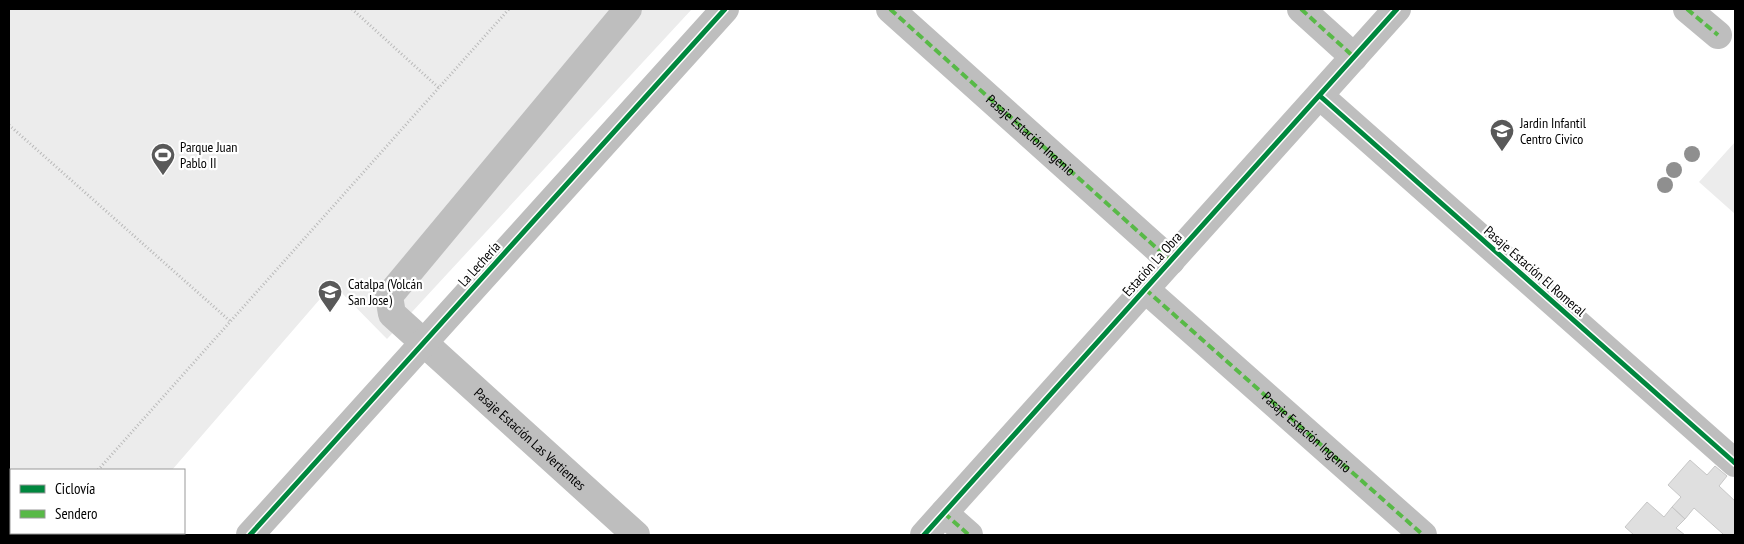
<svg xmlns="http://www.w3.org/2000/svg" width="1744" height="544" font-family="'PT Sans Narrow',sans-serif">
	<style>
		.green { fill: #ececec }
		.building { fill: #dfdfdf; stroke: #c7c7c7 }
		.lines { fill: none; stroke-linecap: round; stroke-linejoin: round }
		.path { stroke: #b9b9b9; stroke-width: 3; stroke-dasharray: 1 2.5; stroke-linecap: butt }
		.minor { stroke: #bebebe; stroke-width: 28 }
		.quiet { stroke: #58b947; stroke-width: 4; stroke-dasharray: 8 4; stroke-linecap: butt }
		.cycleway-casing { stroke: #fff; stroke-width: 8 }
		.cycleway { stroke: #00873e; stroke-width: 5 }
		.tree { fill: #8f8f8f }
		.labels { text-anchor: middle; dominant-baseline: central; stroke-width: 4.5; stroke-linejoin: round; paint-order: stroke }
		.poi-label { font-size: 14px; fill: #000; stroke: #fff; text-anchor: start }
		.street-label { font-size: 14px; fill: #000; stroke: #fff }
	</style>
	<rect width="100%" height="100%" fill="#fff"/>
	<path class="green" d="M 9,9 L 692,9 L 387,339 L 333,284 L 172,470 L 11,470 L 11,533 L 118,533 L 116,535 L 9,535 Z
		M 1735,142 L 1735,214 L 1699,182 Z"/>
	<path class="building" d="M 1690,460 L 1707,475 L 1715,466 L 1727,476 L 1719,486 L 1735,501 L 1735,535 L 1722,535 L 1723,534 L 1694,508 L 1685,519 L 1672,507 L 1681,497 L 1668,485 Z
		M 1647,502 L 1664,517 L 1672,507 L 1685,519 L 1676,528 L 1685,535 L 1634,535 L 1625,527 Z"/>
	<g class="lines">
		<path class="path" d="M 352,9 L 439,88
			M 9,125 L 230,321
			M 98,470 L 509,9
			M 40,535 L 43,533"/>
		<g class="minor">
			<path id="s1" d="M 628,9 L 389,296 L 392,314 L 402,323 L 636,535"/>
			<path d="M 890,9 L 1171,261"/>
			<path d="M 1301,9 L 1354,57"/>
			<path d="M 1687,9 L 1718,35"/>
			<path d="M 1320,96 L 1735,463"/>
			<path id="s2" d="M 1145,289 L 1423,535"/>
			<path d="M 944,513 L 969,535"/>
			<path d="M 250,535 L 725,9"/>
			<path d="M 924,535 L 1397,9"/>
		</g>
		<g class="quiet">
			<path id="s3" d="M 890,9 L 1171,261"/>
			<path d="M 1301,9 L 1354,57"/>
			<path d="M 1687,9 L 1718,35"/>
			<path d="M 1145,289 L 1423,535"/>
			<path d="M 944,513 L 969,535"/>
		</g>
		<defs>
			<path id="cycleway" d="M 1320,96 L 1735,463
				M 250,535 L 725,9
				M 924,535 L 1397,9"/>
		</defs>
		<use href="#cycleway" class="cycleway-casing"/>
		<use href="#cycleway" class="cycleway"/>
	</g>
	<g class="tree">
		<circle cx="1692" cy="154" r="8"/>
		<circle cx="1674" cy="170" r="8"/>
		<circle cx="1665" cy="185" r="8"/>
	</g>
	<defs>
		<symbol id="school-pin" viewBox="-11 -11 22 30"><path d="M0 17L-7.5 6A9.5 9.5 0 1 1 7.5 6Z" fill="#595959" stroke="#fff"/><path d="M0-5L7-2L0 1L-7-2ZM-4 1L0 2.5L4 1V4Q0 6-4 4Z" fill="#fff"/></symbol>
		<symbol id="stadium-pin" viewBox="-11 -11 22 30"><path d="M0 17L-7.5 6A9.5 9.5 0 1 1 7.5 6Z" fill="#595959" stroke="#fff"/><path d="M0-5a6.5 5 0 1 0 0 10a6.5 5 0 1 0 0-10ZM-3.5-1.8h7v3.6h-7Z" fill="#fff"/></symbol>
	</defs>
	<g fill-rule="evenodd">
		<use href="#school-pin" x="1488" y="117" width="28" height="38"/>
		<use href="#stadium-pin" x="149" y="141" width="28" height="38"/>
		<use href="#school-pin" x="316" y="278" width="28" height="38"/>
	</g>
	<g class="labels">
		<g class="poi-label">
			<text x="1520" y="123">Jardin Infantil<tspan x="1520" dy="16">Centro Civico</tspan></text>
			<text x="180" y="147">Parque Juan<tspan x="180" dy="16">Pablo II</tspan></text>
			<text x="348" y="284">Catalpa (Volcán<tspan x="348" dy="16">San Jose)</tspan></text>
		</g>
		<g class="street-label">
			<text stroke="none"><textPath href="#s3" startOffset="189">Pasaje Estación Ingenio</textPath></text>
			<text transform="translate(479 264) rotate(-48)">La Lechería</text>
			<text transform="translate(1152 264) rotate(-48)">Estación La Obra</text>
			<text transform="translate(1535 271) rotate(41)">Pasaje Estación El Romeral</text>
			<text stroke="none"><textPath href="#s2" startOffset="216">Pasaje Estación Ingenio</textPath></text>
			<text stroke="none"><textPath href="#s1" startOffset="578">Pasaje Estación Las Vertientes</textPath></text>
		</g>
	</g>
	<rect width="1744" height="544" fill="none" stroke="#000000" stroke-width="20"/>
	<rect x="10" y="469" width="175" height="65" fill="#ffffff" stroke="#999999"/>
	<rect x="20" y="485" width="25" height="8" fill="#00873e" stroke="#999999"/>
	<text x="55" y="494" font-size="15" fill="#000000">Ciclovía</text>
	<rect x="20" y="510" width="25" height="8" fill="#58b947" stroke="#999999"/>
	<text x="55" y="519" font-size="15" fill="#000000">Sendero</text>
</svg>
